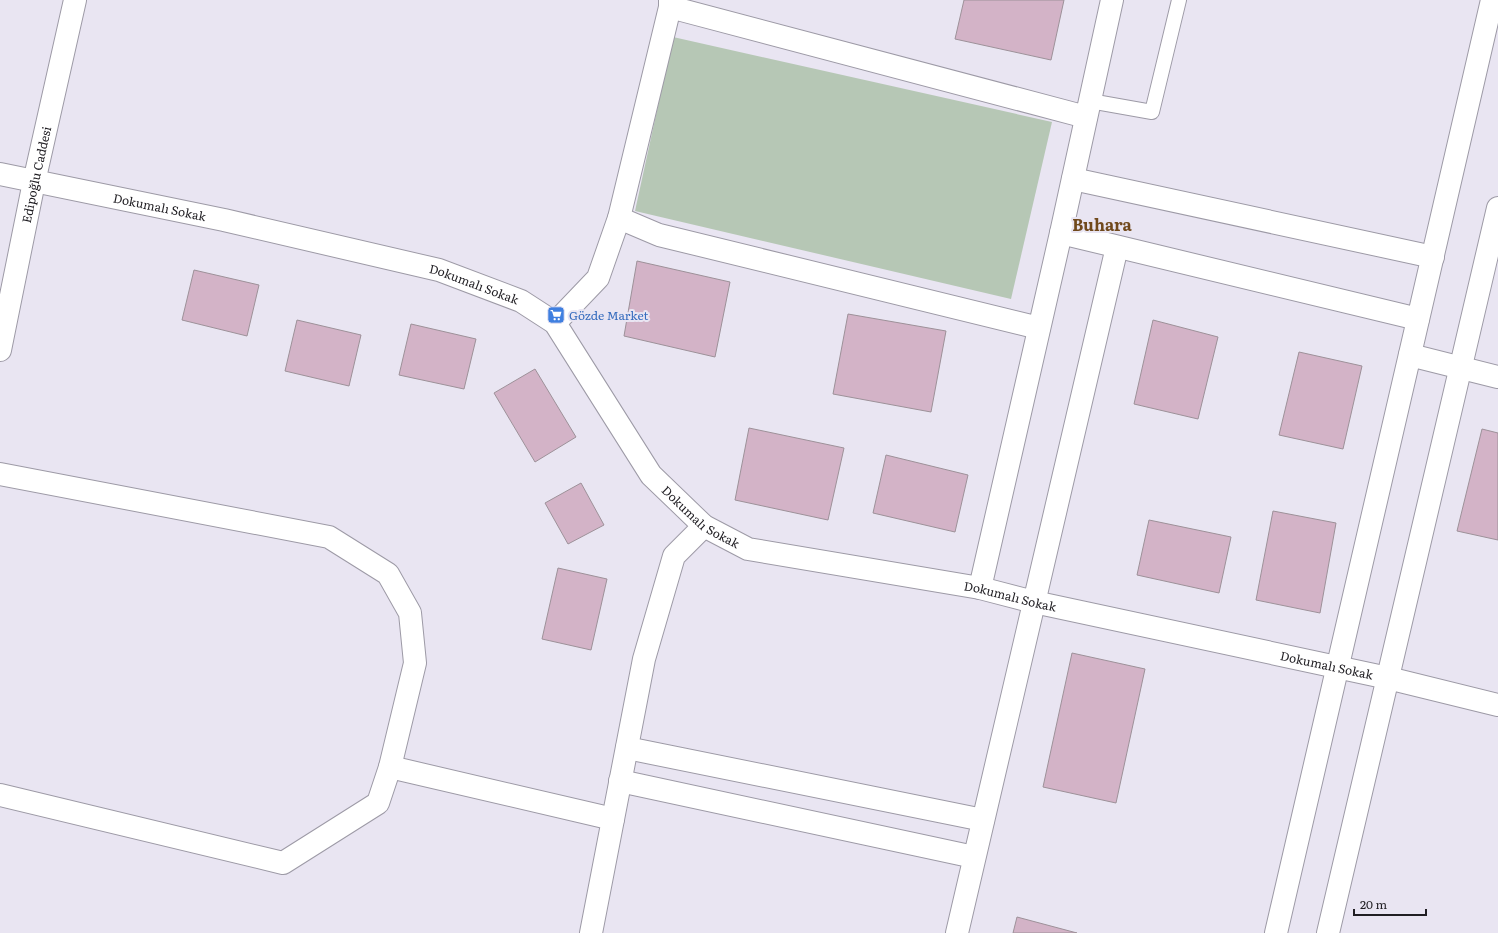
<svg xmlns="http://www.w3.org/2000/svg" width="1498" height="933" font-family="Literata,serif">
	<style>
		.green { fill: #b6c7b5 }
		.building { fill: #d3b3c7; stroke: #9d9199 }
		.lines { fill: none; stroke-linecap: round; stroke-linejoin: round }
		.service-casing { stroke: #9d9aa6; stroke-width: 16 }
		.minor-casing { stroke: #9d9aa6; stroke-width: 24 }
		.tertiary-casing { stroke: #9d9aa6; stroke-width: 24 }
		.service { stroke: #fff; stroke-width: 14 }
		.minor { stroke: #fff; stroke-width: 22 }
		.tertiary { stroke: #fff; stroke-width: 22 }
		.labels { text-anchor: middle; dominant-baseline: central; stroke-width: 4; stroke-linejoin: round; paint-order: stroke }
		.street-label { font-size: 12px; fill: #201e23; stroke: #e9e5f2 }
		.shop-label { font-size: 12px; fill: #366cbe; stroke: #e9e5f2; text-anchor: start }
		.district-label { font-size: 16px; font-weight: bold; fill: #70491c; stroke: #e9e5f2 }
	</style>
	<rect width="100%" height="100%" fill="#e9e5f2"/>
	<path class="green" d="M 673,37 L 1052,122 L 1011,299 L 635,211 Z"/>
	<path class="building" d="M 964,0 L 1064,0 L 1051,60 L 955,39 Z
		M 637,261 L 730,282 L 715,357 L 624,336 Z
		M 194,270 L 259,285 L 247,336 L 182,320 Z
		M 848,314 L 946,331 L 931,412 L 833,394 Z
		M 297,320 L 361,335 L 349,386 L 285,371 Z
		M 1153,320 L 1218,337 L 1198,419 L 1134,404 Z
		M 411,324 L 476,339 L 464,389 L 399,375 Z
		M 1299,352 L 1362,366 L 1343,449 L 1279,435 Z
		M 535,369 L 576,437 L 535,462 L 494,393 Z
		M 749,428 L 844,448 L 828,520 L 735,500 Z
		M 1482,429 L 1498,433 L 1498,540 L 1457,531 Z
		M 886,455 L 968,475 L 955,532 L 873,513 Z
		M 581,483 L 604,525 L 568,544 L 545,503 Z
		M 1273,511 L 1336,523 L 1320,613 L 1256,600 Z
		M 1149,520 L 1231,537 L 1219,593 L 1137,575 Z
		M 558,568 L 607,579 L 591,650 L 542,639 Z
		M 1072,653 L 1145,669 L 1116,803 L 1043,787 Z
		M 1017,917 L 1077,933 L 1013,933 Z"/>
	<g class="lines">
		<defs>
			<path id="service" d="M 1090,101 L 1152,112 L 1179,0"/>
			<g id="minor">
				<path d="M 670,0 L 670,7 L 1086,117"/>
				<path id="s1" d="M 0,174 L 224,220 L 439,270 L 521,301 L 555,323 L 651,475 L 704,526 L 748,549 L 980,588 L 1034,602 L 1388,678 L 1498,705"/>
				<path d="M 1073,179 L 1433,257"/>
				<path d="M 619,218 L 659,235 L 1039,328"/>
				<path d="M 1061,233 L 1418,319"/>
				<path d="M 555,323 L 598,278 L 619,218 L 670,7"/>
				<path d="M 1410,355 L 1498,377"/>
				<path d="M 0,474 L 329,537 L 388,574 L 410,613 L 415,663 L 390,767 L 378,803 L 283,863 L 0,795"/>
				<path d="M 980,588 L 1061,233 L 1112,0"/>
				<path d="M 627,748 L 983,820"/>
				<path d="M 390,767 L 613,819"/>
				<path d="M 620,781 L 974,857"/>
				<path d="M 591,933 L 644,659 L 674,556 L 704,526"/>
				<path d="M 957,933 L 1117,247"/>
				<path d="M 1276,933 L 1492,0"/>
				<path d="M 1328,933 L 1498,208"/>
			</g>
			<g id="tertiary">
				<path id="s2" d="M 0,350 L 34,182 L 75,0"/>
			</g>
		</defs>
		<use href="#service" class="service-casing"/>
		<use href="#minor" class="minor-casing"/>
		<use href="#tertiary" class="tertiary-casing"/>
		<use href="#service" class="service"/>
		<use href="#minor" class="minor"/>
		<use href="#tertiary" class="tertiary"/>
	</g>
	<defs>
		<symbol id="supermarket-square" viewBox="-11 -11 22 22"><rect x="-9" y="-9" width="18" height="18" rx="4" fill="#3f7fe0" stroke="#e9e5f2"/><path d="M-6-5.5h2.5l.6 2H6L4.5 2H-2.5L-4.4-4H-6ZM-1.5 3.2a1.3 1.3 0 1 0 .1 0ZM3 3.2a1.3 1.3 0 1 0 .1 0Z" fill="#fff"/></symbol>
	</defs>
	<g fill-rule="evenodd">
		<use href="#supermarket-square" x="546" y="305" width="20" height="20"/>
	</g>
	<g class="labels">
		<g class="street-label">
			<text stroke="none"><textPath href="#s2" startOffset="179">Edipoğlu Caddesi</textPath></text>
			<text stroke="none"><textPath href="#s1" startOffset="163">Dokumalı Sokak</textPath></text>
			<text stroke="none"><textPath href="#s1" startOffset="487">Dokumalı Sokak</textPath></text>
			<text stroke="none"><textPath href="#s1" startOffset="823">Dokumalı Sokak</textPath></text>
			<text stroke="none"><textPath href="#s1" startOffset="1147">Dokumalı Sokak</textPath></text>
			<text stroke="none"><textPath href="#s1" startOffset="1471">Dokumalı Sokak</textPath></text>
		</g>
		<g class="shop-label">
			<text x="569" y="315">Gözde Market</text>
		</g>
		<g class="district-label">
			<text x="1102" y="224">Buhara</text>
		</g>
	</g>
	<path d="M1354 909v6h72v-6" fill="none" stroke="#201e23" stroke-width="2"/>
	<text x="1360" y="909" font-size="12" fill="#201e23" stroke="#e9e5f2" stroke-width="3" paint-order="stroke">20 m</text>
</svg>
